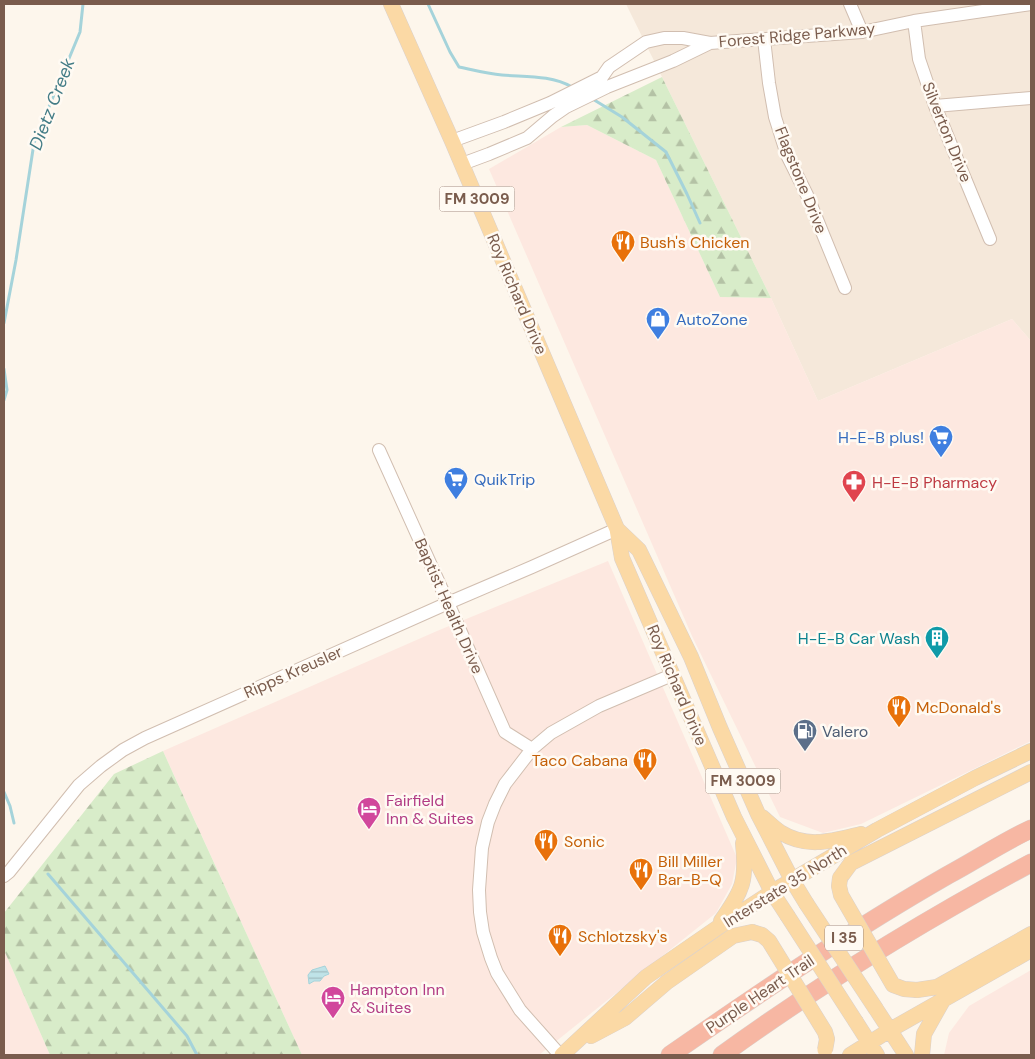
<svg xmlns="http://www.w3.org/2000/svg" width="1035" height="1059" font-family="'DM Sans',sans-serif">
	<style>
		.residential { fill: #f5e8da }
		.commercial { fill: #fde8e0 }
		.forest { fill: url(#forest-firs) }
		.water { fill: url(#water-rules); stroke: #a5d3da }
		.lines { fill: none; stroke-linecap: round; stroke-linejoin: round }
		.stream { stroke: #a5d3da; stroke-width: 3 }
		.minor-casing { stroke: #d1beb0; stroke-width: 14 }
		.major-casing { stroke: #dad1cd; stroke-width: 16 }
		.highway-casing { stroke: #dad1cd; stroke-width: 19 }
		.minor { stroke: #fff; stroke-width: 12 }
		.major { stroke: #fbd9a5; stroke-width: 15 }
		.highway { stroke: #f7b7a3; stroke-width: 18 }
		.major-bridge-casing { stroke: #dad1cd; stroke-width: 16; stroke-linecap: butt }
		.major-bridge { stroke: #fbd9a5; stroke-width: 15 }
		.labels { text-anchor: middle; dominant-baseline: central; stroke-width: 5; stroke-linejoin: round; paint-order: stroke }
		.shield { fill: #fffaf3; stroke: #a28b7f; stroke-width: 1 }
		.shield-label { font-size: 15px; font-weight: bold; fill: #7a5c4d }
		.street-label { font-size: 16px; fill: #7a5c4d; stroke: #fffaf3 }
		.food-label { font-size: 16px; fill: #c56008; stroke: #fffaf3; text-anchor: start }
		.shop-label { font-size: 16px; fill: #366cbe; stroke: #fffaf3; text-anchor: start }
		.health-label { font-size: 16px; fill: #be3a42; stroke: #fffaf3; text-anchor: start }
		.culture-label { font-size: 16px; fill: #0d838f; stroke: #fffaf3; text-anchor: end }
		.service-label { font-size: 16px; fill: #4e5e75; stroke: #fffaf3; text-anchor: start }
		.hotel-label { font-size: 16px; fill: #b23c85; stroke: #fffaf3; text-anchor: start }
		.water-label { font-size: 18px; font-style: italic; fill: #437c86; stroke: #fffaf3 }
	</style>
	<defs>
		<pattern id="forest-firs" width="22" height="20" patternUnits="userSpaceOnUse" patternTransform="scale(1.25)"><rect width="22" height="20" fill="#d8ecc9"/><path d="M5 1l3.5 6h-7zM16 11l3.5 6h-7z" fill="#b4c2a5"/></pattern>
		<pattern id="water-rules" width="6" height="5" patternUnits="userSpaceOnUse" patternTransform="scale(1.25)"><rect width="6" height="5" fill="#bfe3e8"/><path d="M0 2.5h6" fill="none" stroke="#a0bbbe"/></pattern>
	</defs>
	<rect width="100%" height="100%" fill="#fdf6ec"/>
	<path class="residential" d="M 626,4 L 1031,4 L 1031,341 L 1012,319 L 818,401 L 771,298 Z"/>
	<path class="commercial" d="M 587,125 L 656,160 L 720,297 L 771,298 L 818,401 L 1012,319 L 1031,341 L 1031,741 L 861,824 L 823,833 L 780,817 L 692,636 L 489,169 L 561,127 Z
		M 608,561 L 737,858 L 732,884 L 716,913 L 539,1055 L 302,1055 L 163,751 L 437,631 Z
		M 4,950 L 50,1055 L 4,1055 Z
		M 1031,970 L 1031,1055 L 944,1055 L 949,1033 L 969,1006 Z"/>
	<path class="forest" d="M 662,77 L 771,298 L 720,297 L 656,160 L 587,125 L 561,127 Z
		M 163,751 L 177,782 L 302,1055 L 50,1055 L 4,950 L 4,913 L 114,774 Z"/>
	<path class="water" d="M 325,966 L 329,974 L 324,976 L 320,981 L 314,981 L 309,984 L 308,975 L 312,970 Z"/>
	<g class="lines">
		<path class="stream" d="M 428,4 L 450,52 L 459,67 C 473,70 488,74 502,75 C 526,77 551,75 572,87
			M 591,98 L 622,117 L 666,152 L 687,194 L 700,223
			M 4,323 L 16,260 L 34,143 L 80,32 L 83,4
			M 4,369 L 7,390 L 4,400
			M 4,792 L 10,806 L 14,823
			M 48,874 L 187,1036 L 197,1055"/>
		<defs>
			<path id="minor" d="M 850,4 L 862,32
				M 914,21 L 919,59 L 935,106 L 990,239
				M 764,39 L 769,83 L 775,117 L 787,155 L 807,195 L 845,288
				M 935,106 L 1031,98
				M 452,141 L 504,122 L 550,103 L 602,77 L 609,67 L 646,42 L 664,38 L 683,38 L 710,43 L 862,32 L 914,21 L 1031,4
				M 462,164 L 489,154 L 527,138 L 553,116 L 566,107 L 607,87 L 673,61 L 710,43
				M 379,450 L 448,603 L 505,732 L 532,749
				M 4,876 L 9,872 L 79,785 L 101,766 L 123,750 L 145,738 L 448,603 L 532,567 L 617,529
				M 560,1055 L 520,1010 L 497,973 L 491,958 L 483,932 L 480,912 L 479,890 L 482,848 L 488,822 L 495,804 L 505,784 L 532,749 L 551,733 L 599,706 L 672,675"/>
			<path id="major" d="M 391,4 L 452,141 L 617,529 L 622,558 L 734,817 L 772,892 L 787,915
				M 617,529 L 639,550 L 691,657 L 720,728 L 758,814 L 792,880 L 806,903
				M 762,817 C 768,822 774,828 780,832 C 807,849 832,841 861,834
				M 840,878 L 851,863 L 1031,772
				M 721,921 C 743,890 747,881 743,843
				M 917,990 L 937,987 L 1031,934
				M 876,1009 L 906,1055
				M 856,1022 L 877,1055
				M 591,1036 L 625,1018 L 667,982 L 733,936 L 752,932
				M 562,1055 L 646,977 L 717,928 L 772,892 L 877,830 L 975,778 L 1031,751
				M 850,1055 L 890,1030 L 1031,950
				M 922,1055 L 924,1034 L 942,1002"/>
			<path id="highway" d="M 670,1055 C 761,992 852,930 948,875 C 976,860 1003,842 1031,829
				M 722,1055 C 820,984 925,920 1031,863"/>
		</defs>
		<use href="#minor" class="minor-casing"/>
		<use href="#major" class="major-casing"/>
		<use href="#highway" class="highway-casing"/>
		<use href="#minor" class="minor"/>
		<use href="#major" class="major"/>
		<use href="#highway" class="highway"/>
		<defs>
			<path id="major-bridge" d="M 840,878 L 839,886 L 841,895 L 893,985 L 904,989 L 917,990
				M 806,903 L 876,1009
				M 787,915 L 856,1022
				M 752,932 L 762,935 L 769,941 L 825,1032 L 827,1039 L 825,1050"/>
		</defs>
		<use href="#major-bridge" class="major-bridge-casing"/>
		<use href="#major-bridge" class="major-bridge"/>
	</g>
	<defs>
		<symbol id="restaurant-pin" viewBox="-11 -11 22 30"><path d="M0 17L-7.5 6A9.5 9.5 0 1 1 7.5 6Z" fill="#e8710a" stroke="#fffaf3"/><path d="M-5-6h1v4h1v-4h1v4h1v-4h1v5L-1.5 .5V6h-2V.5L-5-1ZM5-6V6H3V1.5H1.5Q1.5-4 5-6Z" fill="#fff"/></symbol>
		<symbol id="shop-pin" viewBox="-11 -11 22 30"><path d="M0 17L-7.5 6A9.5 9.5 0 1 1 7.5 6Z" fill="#3f7fe0" stroke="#fffaf3"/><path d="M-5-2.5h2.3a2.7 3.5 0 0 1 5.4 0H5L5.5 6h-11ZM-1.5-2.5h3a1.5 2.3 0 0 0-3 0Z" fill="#fff"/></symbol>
		<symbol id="supermarket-pin" viewBox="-11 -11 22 30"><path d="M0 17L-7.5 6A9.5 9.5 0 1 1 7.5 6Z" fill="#3f7fe0" stroke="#fffaf3"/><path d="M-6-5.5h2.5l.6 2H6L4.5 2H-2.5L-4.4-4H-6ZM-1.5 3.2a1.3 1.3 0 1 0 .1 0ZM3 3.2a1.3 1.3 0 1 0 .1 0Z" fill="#fff"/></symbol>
		<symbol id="pharmacy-pin" viewBox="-11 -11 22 30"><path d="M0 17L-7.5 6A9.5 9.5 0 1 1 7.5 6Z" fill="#e0444e" stroke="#fffaf3"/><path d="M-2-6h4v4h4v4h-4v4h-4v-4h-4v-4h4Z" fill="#fff"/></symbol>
		<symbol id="building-pin" viewBox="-11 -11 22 30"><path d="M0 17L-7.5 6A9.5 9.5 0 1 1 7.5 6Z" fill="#0f9aa8" stroke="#fffaf3"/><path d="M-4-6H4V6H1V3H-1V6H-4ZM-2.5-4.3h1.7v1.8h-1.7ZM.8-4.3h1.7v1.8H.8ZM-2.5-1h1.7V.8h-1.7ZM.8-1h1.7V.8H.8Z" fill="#fff"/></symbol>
		<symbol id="fuel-pin" viewBox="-11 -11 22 30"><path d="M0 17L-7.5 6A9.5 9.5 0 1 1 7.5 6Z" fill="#5c6f8a" stroke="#fffaf3"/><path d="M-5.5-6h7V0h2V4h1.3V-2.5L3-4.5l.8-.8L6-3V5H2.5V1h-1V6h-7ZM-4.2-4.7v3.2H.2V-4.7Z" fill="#fff"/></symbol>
		<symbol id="hotel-pin" viewBox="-11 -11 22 30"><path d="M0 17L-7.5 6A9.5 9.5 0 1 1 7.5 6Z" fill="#d1479c" stroke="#fffaf3"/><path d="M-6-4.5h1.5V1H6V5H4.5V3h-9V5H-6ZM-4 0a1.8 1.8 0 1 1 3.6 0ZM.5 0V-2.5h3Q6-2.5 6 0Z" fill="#fff"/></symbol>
	</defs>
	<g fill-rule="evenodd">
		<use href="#restaurant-pin" x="609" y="228" width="28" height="38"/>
		<use href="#shop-pin" x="644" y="305" width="28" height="38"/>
		<use href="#supermarket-pin" x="927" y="423" width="28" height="38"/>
		<use href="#supermarket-pin" x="442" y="465" width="28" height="38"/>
		<use href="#pharmacy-pin" x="840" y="468" width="28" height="38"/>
		<use href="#building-pin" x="923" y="624" width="28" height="38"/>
		<use href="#restaurant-pin" x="885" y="693" width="28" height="38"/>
		<use href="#fuel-pin" x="791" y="717" width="28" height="38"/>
		<use href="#restaurant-pin" x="631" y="746" width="28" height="38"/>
		<use href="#hotel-pin" x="355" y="795" width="28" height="38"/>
		<use href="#restaurant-pin" x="532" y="827" width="28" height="38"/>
		<use href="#restaurant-pin" x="627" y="856" width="28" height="38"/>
		<use href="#restaurant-pin" x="546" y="922" width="28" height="38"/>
		<use href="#hotel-pin" x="319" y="984" width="28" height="38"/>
	</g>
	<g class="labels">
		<g class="shield">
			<rect x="439.5" y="186.5" width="75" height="25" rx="4"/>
			<rect x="705.5" y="768.5" width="75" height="25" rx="4"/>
			<rect x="825" y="925.5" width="38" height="25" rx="4"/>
		</g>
		<g class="shield-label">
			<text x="477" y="199">FM 3009</text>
			<text x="743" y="781">FM 3009</text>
			<text x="844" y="938">I 35</text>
		</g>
		<g class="street-label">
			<text transform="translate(797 35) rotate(-5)">Forest Ridge Parkway</text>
			<text transform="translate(947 132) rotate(68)">Silverton Drive</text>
			<text transform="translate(801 180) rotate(68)">Flagstone Drive</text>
			<text transform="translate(517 294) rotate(67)">Roy Richard Drive</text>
			<text transform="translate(449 606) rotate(66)">Baptist Health Drive</text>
			<text transform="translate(293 672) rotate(-24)">Ripps Kreusler</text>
			<text transform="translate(677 685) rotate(67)">Roy Richard Drive</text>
			<text transform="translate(785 886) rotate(-32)">Interstate 35 North</text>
			<text transform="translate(760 994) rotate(-34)">Purple Heart Trail</text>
		</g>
		<g class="food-label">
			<text x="640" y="242">Bush's Chicken</text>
			<text x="916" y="707">McDonald's</text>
			<text x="628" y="760" text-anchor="end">Taco Cabana</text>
			<text x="564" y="841">Sonic</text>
			<text x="658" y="861">Bill Miller<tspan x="658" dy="18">Bar-B-Q</tspan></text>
			<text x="578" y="936">Schlotzsky's</text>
		</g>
		<g class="shop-label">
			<text x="676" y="319">AutoZone</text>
			<text x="924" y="437" text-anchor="end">H-E-B plus!</text>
			<text x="474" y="479">QuikTrip</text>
		</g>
		<g class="health-label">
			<text x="872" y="482">H-E-B Pharmacy</text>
		</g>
		<g class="culture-label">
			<text x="920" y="638">H-E-B Car Wash</text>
		</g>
		<g class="service-label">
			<text x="822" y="731">Valero</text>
		</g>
		<g class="hotel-label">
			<text x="386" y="800">Fairfield<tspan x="386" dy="18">Inn &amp; Suites</tspan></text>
			<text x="350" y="989">Hampton Inn<tspan x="350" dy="18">&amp; Suites</tspan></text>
		</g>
		<g class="water-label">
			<text transform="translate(52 104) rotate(-69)">Dietz Creek</text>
		</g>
	</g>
	<rect width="1035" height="1059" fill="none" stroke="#7a5c4d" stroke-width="10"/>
</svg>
